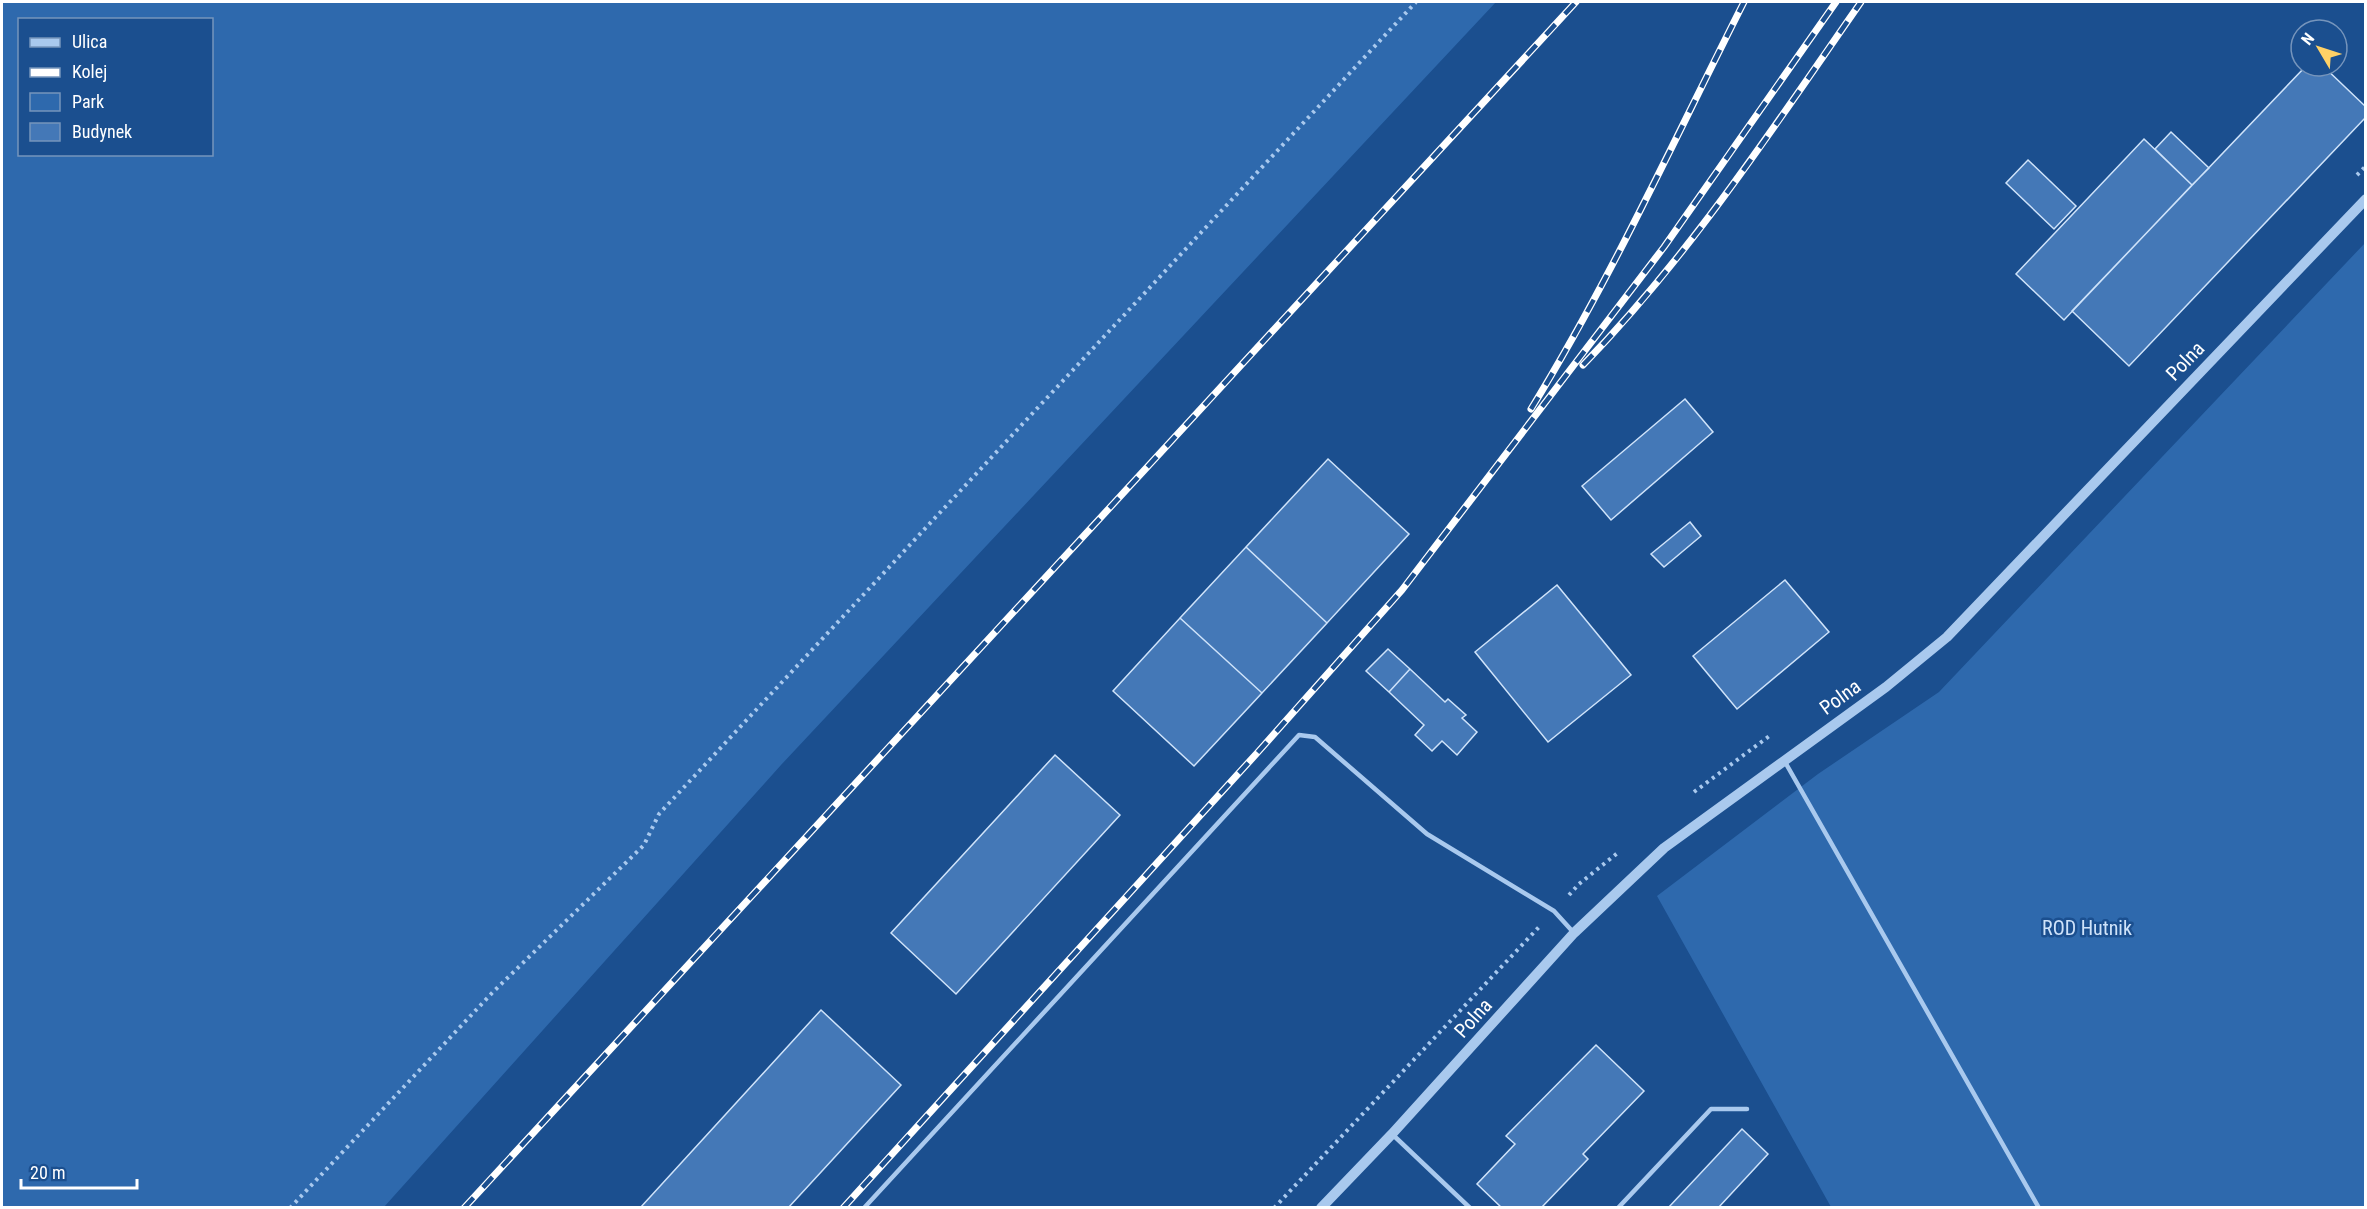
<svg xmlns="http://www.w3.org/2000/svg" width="2367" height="1209" font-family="'Roboto Condensed',sans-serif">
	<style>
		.green { fill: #2e69ad; fill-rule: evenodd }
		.building { fill: #4478b7; stroke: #cfe3fa; stroke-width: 1.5 }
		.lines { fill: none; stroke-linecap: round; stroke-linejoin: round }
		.path { stroke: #a9c9ee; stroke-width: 4; stroke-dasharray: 3 4.5; stroke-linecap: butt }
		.service { stroke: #a9c9ee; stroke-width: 4.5 }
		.tertiary { stroke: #a9c9ee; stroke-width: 10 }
		.rail-casing { stroke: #fff; stroke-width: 7 }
		.rail { stroke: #1b4f8f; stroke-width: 4.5; stroke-dasharray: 14; stroke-linecap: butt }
		.labels { text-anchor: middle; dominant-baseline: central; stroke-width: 5; stroke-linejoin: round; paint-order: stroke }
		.street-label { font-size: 20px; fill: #fff; stroke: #1b4f8f }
		.park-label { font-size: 20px; fill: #cfe3fa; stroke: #1b4f8f }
	</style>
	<rect width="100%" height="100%" fill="#1b4f8f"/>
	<path class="green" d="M 2,2 L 1496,2 L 781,765 L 384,1207 L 2,1208 ZM 20,20 L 212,20 L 212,154 L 20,154 Z
		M 2365,243 L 2365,1207 L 1831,1207 L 1657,896 L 1818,774 L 1939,692 Z"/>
	<path class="building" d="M 2306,66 L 2323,66 L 2366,107 L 2366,117 L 2129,366 L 2072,311 Z
		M 2171,132 L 2209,168 L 2192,185 L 2155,149 Z
		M 2144,139 L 2192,185 L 2064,320 L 2016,274 Z
		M 2028,160 L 2076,206 L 2054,229 L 2006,183 Z
		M 1685,399 L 1713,432 L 1611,520 L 1582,486 Z
		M 1328,459 L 1409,534 L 1327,623 L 1246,547 Z
		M 1690,522 L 1701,536 L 1664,567 L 1651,554 Z
		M 1246,547 L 1327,623 L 1262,693 L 1180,618 Z
		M 1785,580 L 1829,632 L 1737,709 L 1693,656 Z
		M 1557,585 L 1631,675 L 1548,742 L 1475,652 Z
		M 1180,618 L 1262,693 L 1194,766 L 1113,691 Z
		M 1388,649 L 1410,669 L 1389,692 L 1366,671 Z
		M 1410,669 L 1445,702 L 1448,699 L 1466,715 L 1462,718 L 1477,732 L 1457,755 L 1442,741 L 1432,751 L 1415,735 L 1424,725 L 1389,692 Z
		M 1055,755 L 1120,815 L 956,994 L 891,933 Z
		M 821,1010 L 901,1085 L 788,1208 L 640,1208 Z
		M 1596,1045 L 1644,1091 L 1583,1154 L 1588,1159 L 1541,1208 L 1502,1208 L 1477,1184 L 1515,1144 L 1506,1136 Z
		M 1742,1129 L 1768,1154 L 1718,1208 L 1668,1208 Z"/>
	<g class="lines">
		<path class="path" d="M 2357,175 L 2366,166
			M 1694,792 L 1772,734
			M 1569,895 L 1579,884 L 1620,851
			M 290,1208 L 492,993 L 644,845 L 659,814 L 1416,2
			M 1274,1208 L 1539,927"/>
		<path class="service" d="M 1785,762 L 2039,1208
			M 1392,1134 L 1470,1208
			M 864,1208 L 1299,735 L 1315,737 L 1427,834 L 1554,911 L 1574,933
			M 1618,1208 L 1711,1109 L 1747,1109"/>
		<path class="tertiary" d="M 1321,1208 L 1392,1134 L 1574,933 L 1664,848 L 1886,687 L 1947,637 L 2366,199"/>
		<defs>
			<path id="rail" d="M 1583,365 C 1691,254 1773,128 1861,2
				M 1531,409 C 1611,279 1675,138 1744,2
				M 464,1208 L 1576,2
				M 843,1208 L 1258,752 L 1402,590 L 1664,247 L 1836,2"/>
		</defs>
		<use href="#rail" class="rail-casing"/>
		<use href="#rail" class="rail"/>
	</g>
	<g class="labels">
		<g class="street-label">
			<text transform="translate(2185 361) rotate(-46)">Polna</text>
			<text transform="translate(1840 697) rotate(-36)">Polna</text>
			<text transform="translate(1473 1018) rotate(-48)">Polna</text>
		</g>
		<g class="park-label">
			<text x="2087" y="928">ROD Hutnik</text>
		</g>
	</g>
	<rect width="2367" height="1209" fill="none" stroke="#ffffff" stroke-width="6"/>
	<rect x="18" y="18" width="195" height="138" fill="#1b4f8f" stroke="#7695bc" stroke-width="1.5"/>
	<rect x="30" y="38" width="30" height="9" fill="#a9c9ee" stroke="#7695bc" stroke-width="1.5"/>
	<text x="72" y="48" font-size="18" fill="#ffffff">Ulica</text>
	<rect x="30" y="68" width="30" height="9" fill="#ffffff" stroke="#7695bc" stroke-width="1.5"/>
	<text x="72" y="78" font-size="18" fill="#ffffff">Kolej</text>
	<rect x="30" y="93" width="30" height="18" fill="#2e69ad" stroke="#7695bc" stroke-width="1.5"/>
	<text x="72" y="108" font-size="18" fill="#ffffff">Park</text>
	<rect x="30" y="123" width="30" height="18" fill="#4478b7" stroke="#7695bc" stroke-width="1.5"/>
	<text x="72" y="138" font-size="18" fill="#ffffff">Budynek</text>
	<g transform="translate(2319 48) rotate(309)"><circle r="28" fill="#1b4f8f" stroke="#7695bc" stroke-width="1.5"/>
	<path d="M0-4.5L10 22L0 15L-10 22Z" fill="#ffd166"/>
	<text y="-9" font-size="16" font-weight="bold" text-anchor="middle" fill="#ffffff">N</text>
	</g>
	<path d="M21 1179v9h116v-9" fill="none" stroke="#ffffff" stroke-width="3"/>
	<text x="30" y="1179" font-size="18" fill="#ffffff" stroke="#1b4f8f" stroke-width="4.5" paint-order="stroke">20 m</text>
</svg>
